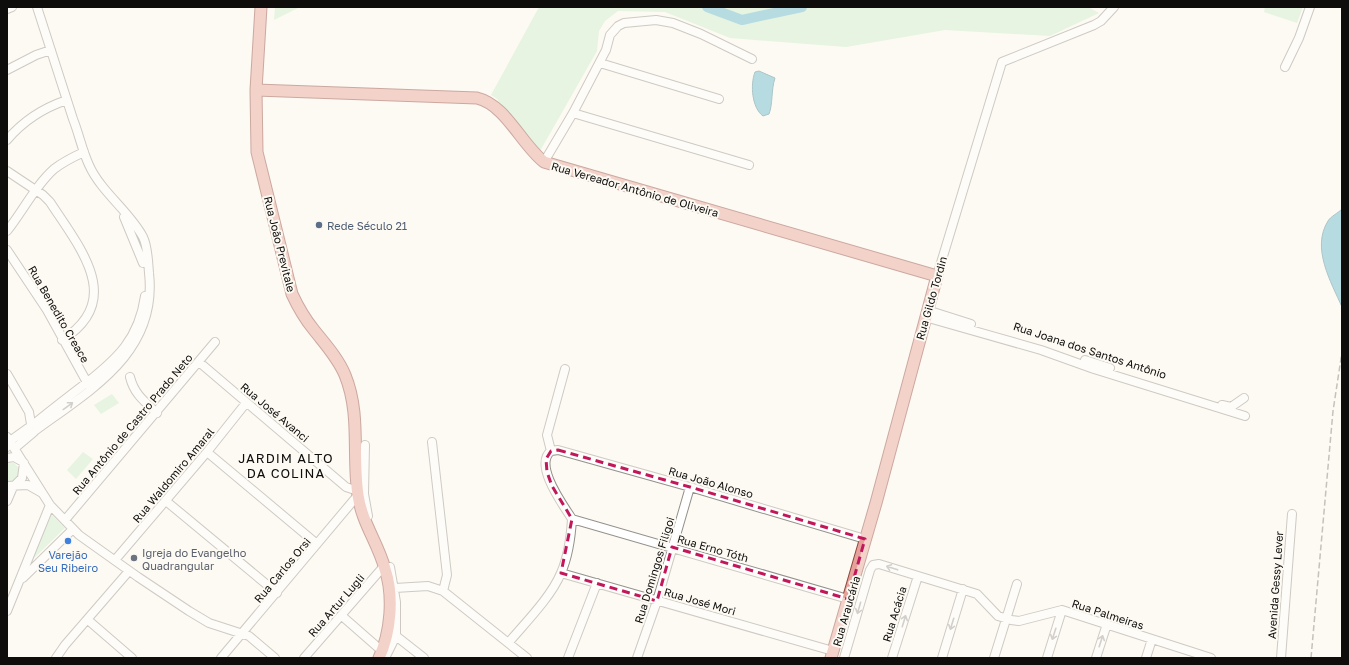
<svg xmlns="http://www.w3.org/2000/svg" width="1349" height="665" font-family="'Golos Text',sans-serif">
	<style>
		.green { fill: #caeecd }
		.water { fill: #5fb8cd; stroke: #478593 }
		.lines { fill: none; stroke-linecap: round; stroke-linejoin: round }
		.river { stroke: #5fb8cd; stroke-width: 10 }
		.minor-casing { stroke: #94918b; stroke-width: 10 }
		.major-casing { stroke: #8f463c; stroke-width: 13 }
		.minor { stroke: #fff; stroke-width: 8 }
		.major { stroke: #e6a29a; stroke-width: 11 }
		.rail { stroke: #807e7a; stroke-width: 1.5; stroke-dasharray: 6 3; stroke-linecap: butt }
		.oneway { stroke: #9f9e9d }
		.marked { fill: none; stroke: #c2185b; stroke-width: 3; stroke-dasharray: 8 5; stroke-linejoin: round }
		.service-dot { fill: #5c6f8a; stroke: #fdfaf3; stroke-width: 1.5 }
		.shop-dot { fill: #3f7fe0; stroke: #fdfaf3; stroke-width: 1.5 }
		.worship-dot { fill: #6b7280; stroke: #fdfaf3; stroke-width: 1.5 }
		.labels { text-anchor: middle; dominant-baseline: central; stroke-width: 4; stroke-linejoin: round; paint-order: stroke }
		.street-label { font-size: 11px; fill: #0e0d0b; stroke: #fdfaf3 }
		.service-label { font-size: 11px; fill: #4e5e75; stroke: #fdfaf3; text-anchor: start }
		.worship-label { font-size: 11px; fill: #5b616d; stroke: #fdfaf3; text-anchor: start }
		.shop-label { font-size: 11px; fill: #366cbe; stroke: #fdfaf3 }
		.quarter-label { font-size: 13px; letter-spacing: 1px; fill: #0e0d0b; stroke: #fdfaf3 }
	</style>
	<rect width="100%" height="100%" fill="#fdfaf3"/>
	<path class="green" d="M 275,7 L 300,7 L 274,20 Z
		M 539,7 L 1088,7 L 1099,13 L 1050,36 L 945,30 L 846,47 L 730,38 L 665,12 L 618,11 L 605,21 L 599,31 L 597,51 L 540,151 L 496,98 L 491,95 Z
		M 1265,7 L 1303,7 L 1297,23 L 1264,12 Z
		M 112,394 L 119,403 L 101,414 L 94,405 Z
		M 83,452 L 93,459 L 76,479 L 67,470 Z
		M 9,463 L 14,463 L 21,470 L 18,480 L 7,483 L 7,464 Z
		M 50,513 L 65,528 L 31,561 Z"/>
	<path class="water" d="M 759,71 L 775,78 C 771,90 773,104 769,114 L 763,116 C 752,108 750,85 755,72 Z
		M 1342,209 L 1342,307 C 1331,282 1311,248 1328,221 C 1330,217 1338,213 1342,209 Z"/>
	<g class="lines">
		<path class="river" d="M 707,7 L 742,20 L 802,7"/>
		<defs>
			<path id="minor" d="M 7,9 L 12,7
				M 600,63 L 719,99
				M 1285,67 L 1299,38 L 1310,7
				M 7,70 L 36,55 L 51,50
				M 573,113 L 749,165
				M 7,140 C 23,121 43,108 67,100
				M 544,162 L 573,113 L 606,50 L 610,35 L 618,26 L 624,23 L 656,20 L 673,23 L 701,34 L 752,59
				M 7,171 L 43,195 L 50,202 C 79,247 126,300 62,340
				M 124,217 L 143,263
				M 7,231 C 23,211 35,186 54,169 C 63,162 73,157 84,152
				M 7,250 L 47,310 L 89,386
				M 937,276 L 1002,62 L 1094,25 L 1101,21 L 1114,7
				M 927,310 L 971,324
				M 925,317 L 1041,350 L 1094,369 L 1245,416
				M 1085,360 L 1110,368
				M 199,362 L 346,487 L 358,491
				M 7,374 L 29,412 L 31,424
				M 130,377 C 134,394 145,402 157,413
				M 1222,405 L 1231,407 L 1244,398
				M 34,424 C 51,410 68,397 85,384 C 117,359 139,339 145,296
				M 36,430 C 92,389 158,352 149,273 C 148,262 148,247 143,237 C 130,212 101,192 89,165 C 82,150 79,134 73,119 C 61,82 49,44 37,7
				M 7,437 L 50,505 L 79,535 L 138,577 L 189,611 L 209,623 L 249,636 L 275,658
				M 432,442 L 447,575 L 443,591
				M 365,445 L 364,494 L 368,516
				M 7,447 L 10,441 L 28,428
				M 15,448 L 34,432
				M 551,451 L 558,450 L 690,487 L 865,539
				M 551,451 L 547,435 L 565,369
				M 207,452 L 317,544
				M 7,458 L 14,457 L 23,462
				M 7,486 L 28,485 L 42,493
				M 7,501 L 13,487 L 22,478 L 24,463
				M 166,501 L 277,593
				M 572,519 L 848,599
				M 65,520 L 215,342
				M 115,560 L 207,452 L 246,403
				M 561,573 L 833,651
				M 23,578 L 73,529
				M 395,588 L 428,586 L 443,591 L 527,658
				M 7,611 L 50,505
				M 342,616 L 382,651
				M 88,620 L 132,658
				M 396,636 L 424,658
				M 509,642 C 526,622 551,597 561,573 C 568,557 571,536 572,519 C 564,506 533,465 551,451
				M 56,658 L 65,645 L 129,571
				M 221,658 L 358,495
				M 304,658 L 384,566
				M 385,658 L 396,636 L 396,602 L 390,567
				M 568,658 L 597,583
				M 637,658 L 657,601 L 690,487
				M 844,658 L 870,570 L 873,565 L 879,564 L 977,594 L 998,616 L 1011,620 L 1019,621 L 1062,610 L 1211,658
				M 892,658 L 918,576
				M 942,658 L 963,589
				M 994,658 L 1017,584
				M 1047,658 L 1062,610
				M 1096,658 L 1107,624
				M 1146,658 L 1152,639
				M 1281,658 L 1292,514"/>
			<path id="major" d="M 261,7 L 256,90 L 257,152 L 292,294 C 298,307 305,319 314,330 C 325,344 338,358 345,375 C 361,414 352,455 358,495 C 362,523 378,543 385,569 C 394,596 391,632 379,658
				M 256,90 L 477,98 C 506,105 521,144 544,162 L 937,276 L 876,503 L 831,658"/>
		</defs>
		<use href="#minor" class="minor-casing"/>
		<use href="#major" class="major-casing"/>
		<use href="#minor" class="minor"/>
		<use href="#major" class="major"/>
		<path class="rail" d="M 1311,658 L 1333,411 L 1342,352"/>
	</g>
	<defs><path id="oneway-shaft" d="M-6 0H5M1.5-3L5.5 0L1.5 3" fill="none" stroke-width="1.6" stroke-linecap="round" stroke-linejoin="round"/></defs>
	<g class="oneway">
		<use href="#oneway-shaft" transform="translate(68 406) rotate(-36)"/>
		<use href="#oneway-shaft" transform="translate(892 568) rotate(-162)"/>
		<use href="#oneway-shaft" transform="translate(859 608) rotate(106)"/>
		<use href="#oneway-shaft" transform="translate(904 621) rotate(-73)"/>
		<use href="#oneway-shaft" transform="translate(952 624) rotate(107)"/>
		<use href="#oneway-shaft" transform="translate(1054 634) rotate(108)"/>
		<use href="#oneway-shaft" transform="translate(1101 641) rotate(-72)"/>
	</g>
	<path d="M0 0H1349V665H0ZM 558,450 L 690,487 L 865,539 L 848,599 L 672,547 L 657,601 L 561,573 L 572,519 L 552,486 L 547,472 L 546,459 L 551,451 Z" fill="#fdfaf3" fill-opacity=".55" fill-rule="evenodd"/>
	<path class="marked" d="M 558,450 L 690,487 L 865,539 L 848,599 L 672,547 L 657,601 L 561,573 L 572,519 L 552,486 L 547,472 L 546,459 L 551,451 Z"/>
	<circle class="service-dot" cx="319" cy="225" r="4"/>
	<circle class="shop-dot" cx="68" cy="541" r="4"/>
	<circle class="worship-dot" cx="134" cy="558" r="4"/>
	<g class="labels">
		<g class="street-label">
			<text transform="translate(635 189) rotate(16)">Rua Vereador Antônio de Oliveira</text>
			<text transform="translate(280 244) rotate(76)">Rua João Previtale</text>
			<text transform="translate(931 298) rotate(-74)">Rua Gildo Tordin</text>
			<text transform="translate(59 314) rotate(60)">Rua Benedito Creace</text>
			<text transform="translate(1090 350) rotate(18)">Rua Joana dos Santos Antônio</text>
			<text transform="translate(275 412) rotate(40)">Rua José Avanci</text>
			<text transform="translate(132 424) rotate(-50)">Rua Antônio de Castro Prado Neto</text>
			<text transform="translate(173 475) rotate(-50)">Rua Waldomiro Amaral</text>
			<text transform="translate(711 482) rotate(16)">Rua João Alonso</text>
			<text transform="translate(713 548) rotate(16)">Rua Erno Tóth</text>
			<text transform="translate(282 570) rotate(-50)">Rua Carlos Orsi</text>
			<text transform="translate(654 570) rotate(-73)">Rua Domingos Filigoi</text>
			<text transform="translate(1275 585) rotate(-86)">Avenida Gessy Lever</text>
			<text transform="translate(700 601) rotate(16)">Rua José Mori</text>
			<text transform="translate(336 605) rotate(-49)">Rua Artur Lugli</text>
			<text transform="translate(846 611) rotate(-74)">Rua Araucária</text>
			<text transform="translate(894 614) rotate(-73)">Rua Acácia</text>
			<text transform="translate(1108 614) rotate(18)">Rua Palmeiras</text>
		</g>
		<g class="service-label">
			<text x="327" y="225">Rede Século 21</text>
		</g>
		<g class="worship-label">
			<text x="142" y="552">Igreja do Evangelho<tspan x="142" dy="13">Quadrangular</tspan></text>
		</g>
		<g class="shop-label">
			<text x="68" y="554">Varejão<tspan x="68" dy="13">Seu Ribeiro</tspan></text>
		</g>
		<g class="quarter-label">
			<text x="286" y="458">JARDIM ALTO<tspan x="286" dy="15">DA COLINA</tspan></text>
		</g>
	</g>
	<rect width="1349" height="665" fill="none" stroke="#0e0d0b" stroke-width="16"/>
</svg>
